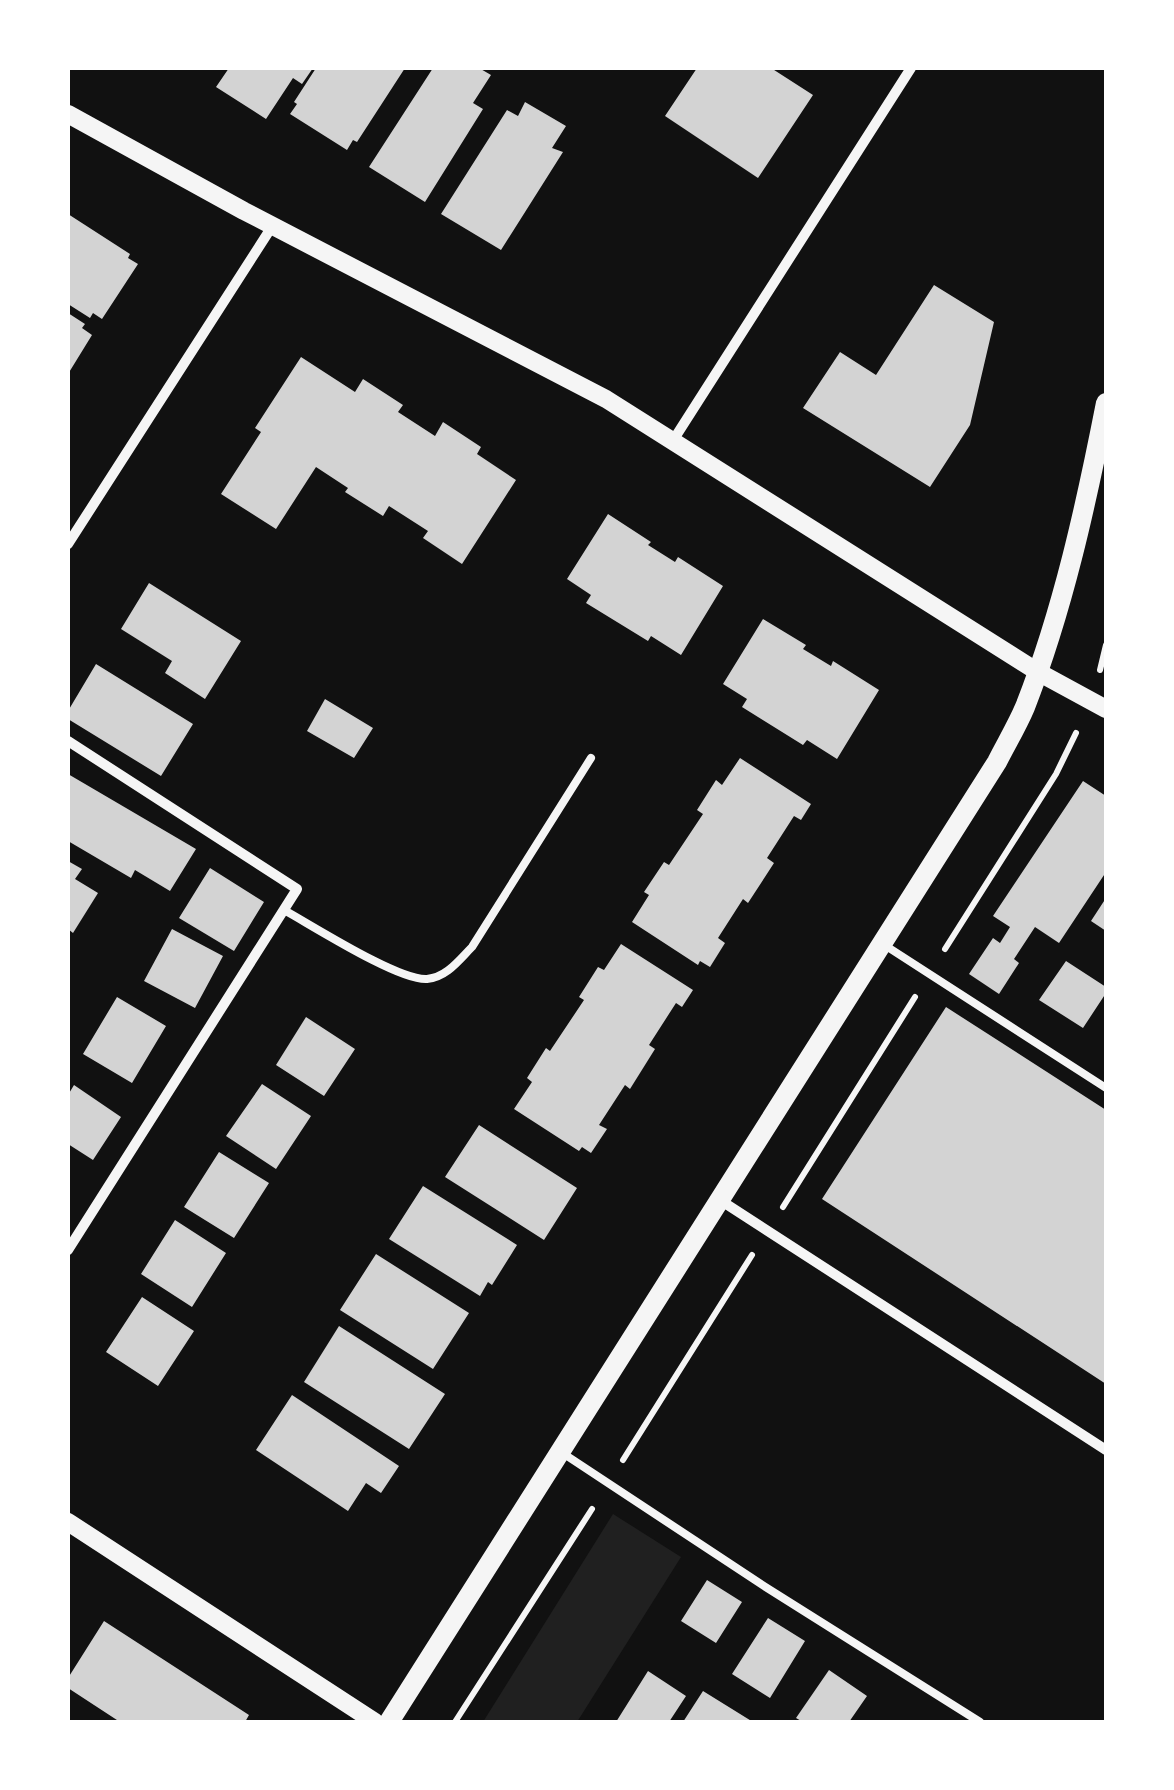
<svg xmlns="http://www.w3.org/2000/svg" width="1174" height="1790" font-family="Rubik,sans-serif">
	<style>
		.green { fill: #202020 }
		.building { fill: #d3d3d3 }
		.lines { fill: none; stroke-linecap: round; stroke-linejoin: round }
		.path { stroke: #f5f5f5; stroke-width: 6 }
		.service { stroke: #f5f5f5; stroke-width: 8 }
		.minor { stroke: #f5f5f5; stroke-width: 10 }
		.tertiary { stroke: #f5f5f5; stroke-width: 18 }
		.secondary { stroke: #f5f5f5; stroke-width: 20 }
	</style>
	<rect width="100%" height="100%" fill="#111"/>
	<path class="green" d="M 613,1514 L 681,1557 L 577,1722 L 483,1722 Z"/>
	<path class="building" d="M 229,68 L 313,68 L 302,84 L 293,78 L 266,119 L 216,87 Z
		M 316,68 L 405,68 L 357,142 L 353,140 L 347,150 L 290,114 L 297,104 L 294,102 Z
		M 433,68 L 479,68 L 491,75 L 473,103 L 483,109 L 425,202 L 369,167 Z
		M 697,68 L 771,68 L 813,95 L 758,178 L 665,116 Z
		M 525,102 L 566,126 L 552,148 L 563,152 L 501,250 L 441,214 L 507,110 L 518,116 Z
		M 68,214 L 130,254 L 128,258 L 138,264 L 102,319 L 93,313 L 90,318 L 68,304 Z
		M 934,285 L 994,322 L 970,425 L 930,487 L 803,408 L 840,352 L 876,375 Z
		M 68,313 L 85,324 L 82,328 L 92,335 L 68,374 Z
		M 301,357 L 355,392 L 363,379 L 403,405 L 398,412 L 435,436 L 443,422 L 481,447 L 477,454 L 516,480 L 462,564 L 423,538 L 428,531 L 389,506 L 383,516 L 345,492 L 348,488 L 316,467 L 276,529 L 221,494 L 261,432 L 255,428 Z
		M 608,514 L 651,542 L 648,545 L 675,562 L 678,557 L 723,586 L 681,655 L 651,636 L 648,641 L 586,603 L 591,595 L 567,579 Z
		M 149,583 L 241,641 L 205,699 L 165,673 L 172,661 L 121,629 Z
		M 763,619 L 806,645 L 803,649 L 831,666 L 833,661 L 879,690 L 837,759 L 807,740 L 803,745 L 742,707 L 747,699 L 723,684 Z
		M 96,664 L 193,724 L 161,776 L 68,719 L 68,711 Z
		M 325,699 L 373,728 L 354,758 L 307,731 Z
		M 740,758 L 811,804 L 801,820 L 794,816 L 767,858 L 774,863 L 748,903 L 743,899 L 718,938 L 725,943 L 710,967 L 700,961 L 698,965 L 632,922 L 649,895 L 644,892 L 664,862 L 669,865 L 703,814 L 697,810 L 716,780 L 722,785 Z
		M 68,774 L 196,849 L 170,891 L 135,870 L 131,878 L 68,841 Z
		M 1083,781 L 1106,796 L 1106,872 L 1059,943 L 1035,927 L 1014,959 L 1019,963 L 999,994 L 969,974 L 993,938 L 1000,943 L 1010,927 L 993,916 Z
		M 68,861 L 82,869 L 75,879 L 98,893 L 73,933 L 68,929 Z
		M 210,868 L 264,902 L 234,951 L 179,918 Z
		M 1106,898 L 1106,931 L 1091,921 Z
		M 172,929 L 223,956 L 195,1008 L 144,981 Z
		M 621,944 L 693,990 L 682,1007 L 676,1003 L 649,1045 L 655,1049 L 630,1089 L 625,1085 L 599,1125 L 607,1129 L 591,1153 L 582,1147 L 579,1151 L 514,1109 L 532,1082 L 527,1078 L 546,1048 L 550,1051 L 584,1000 L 579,997 L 598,967 L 604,970 Z
		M 1066,961 L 1106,987 L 1106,993 L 1083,1028 L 1039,1000 Z
		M 117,997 L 166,1026 L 132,1083 L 83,1054 Z
		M 946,1007 L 1106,1110 L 1106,1384 L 822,1199 Z
		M 306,1017 L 355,1049 L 324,1096 L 276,1065 Z
		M 262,1084 L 311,1116 L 276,1169 L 226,1136 Z
		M 74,1085 L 121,1117 L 93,1160 L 68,1144 L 68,1095 Z
		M 479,1125 L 577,1188 L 544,1240 L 445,1177 Z
		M 219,1152 L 269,1183 L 234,1238 L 184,1207 Z
		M 423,1186 L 517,1245 L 492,1285 L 488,1282 L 480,1296 L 389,1239 Z
		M 175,1220 L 226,1253 L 192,1307 L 141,1274 Z
		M 376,1254 L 469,1313 L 433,1369 L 340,1310 Z
		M 142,1297 L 194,1331 L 158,1386 L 106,1352 Z
		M 339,1326 L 445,1394 L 409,1449 L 304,1382 Z
		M 292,1395 L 399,1466 L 381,1493 L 366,1483 L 348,1511 L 256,1450 Z
		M 707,1580 L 742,1602 L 716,1643 L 681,1621 Z
		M 768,1618 L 805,1641 L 770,1698 L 732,1674 Z
		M 104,1621 L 249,1715 L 245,1722 L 120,1722 L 68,1688 L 68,1678 Z
		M 829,1670 L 867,1696 L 849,1722 L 803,1722 L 796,1718 Z
		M 648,1671 L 686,1696 L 669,1722 L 616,1722 Z
		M 703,1691 L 753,1722 L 683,1722 Z"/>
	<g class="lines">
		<path class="path" d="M 1100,670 L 1106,645
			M 945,949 L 1056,774 L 1076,733
			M 783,1207 L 915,997
			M 623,1460 L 752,1255
			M 455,1722 L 592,1509"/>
		<path class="service" d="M 284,910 C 313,926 399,981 427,979 C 447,977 459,960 472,947 L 591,758
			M 886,946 L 1106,1088
			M 564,1454 L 764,1586 L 980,1722"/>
		<path class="minor" d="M 674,439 L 911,68
			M 68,544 L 273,225
			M 68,741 L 297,889 L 68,1250
			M 720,1200 L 1106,1450"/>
		<path class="tertiary" d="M 68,114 L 244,211 L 606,399 L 1038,672 L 1106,709
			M 68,1522 L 375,1722"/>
		<path class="secondary" d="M 389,1722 L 997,762 C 1006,744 1017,726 1025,707 C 1063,610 1086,505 1106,403"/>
	</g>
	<rect width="1174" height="1790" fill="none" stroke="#ffffff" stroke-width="140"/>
</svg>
